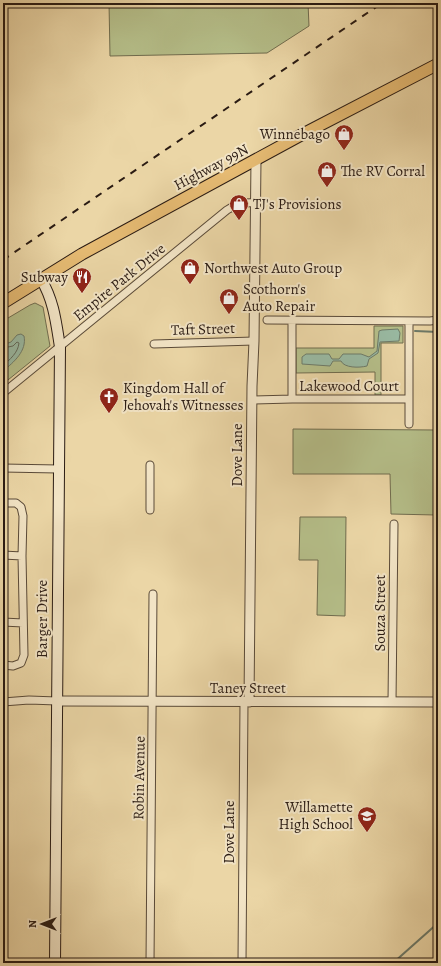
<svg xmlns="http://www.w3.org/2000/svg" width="441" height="966" font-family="Alegreya,serif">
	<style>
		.green { fill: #b5be89; stroke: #706c4e }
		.water { fill: #99baa3; stroke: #6d7a69 }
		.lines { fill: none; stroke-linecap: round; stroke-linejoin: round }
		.shore { stroke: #626a5b; stroke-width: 1 }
		.stream { stroke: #6d7a69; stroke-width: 2 }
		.minor-casing { stroke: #5a4a38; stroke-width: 9 }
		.tertiary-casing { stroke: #5a4a38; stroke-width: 11 }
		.secondary-casing { stroke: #2a1b13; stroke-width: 12 }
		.primary-casing { stroke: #2a1b13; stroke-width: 13 }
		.minor { stroke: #f2e4c5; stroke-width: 7 }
		.tertiary { stroke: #f2e4c5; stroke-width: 9 }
		.secondary { stroke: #f2e4c5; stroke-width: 10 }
		.primary { stroke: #e6bb73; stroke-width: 11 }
		.rail { stroke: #2a1b13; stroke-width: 2; stroke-dasharray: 7 7; stroke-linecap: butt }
		.labels { text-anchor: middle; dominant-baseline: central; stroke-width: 4; stroke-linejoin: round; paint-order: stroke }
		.poi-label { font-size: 15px; fill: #2a1b13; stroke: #f2e4c5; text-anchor: start }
		.street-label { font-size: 15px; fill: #2a1b13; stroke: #f2e4c5 }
	</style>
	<rect width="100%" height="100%" fill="#ebd6a6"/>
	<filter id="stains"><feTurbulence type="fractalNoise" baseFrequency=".005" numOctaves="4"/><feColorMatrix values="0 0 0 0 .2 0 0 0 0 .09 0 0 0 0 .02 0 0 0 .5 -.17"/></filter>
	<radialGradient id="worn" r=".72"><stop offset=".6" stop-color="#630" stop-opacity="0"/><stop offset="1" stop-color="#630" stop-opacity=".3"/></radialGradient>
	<path class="green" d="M 109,3 L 308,3 L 309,26 L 267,53 L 110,56 Z
		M 35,303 L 43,307 L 50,346 L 3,384 L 3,321 L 30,305 Z
		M 374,326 L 403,326 L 403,343 L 381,343 L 381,395 L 375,395 L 375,372 L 296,373 L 296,348 L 374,348 Z
		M 437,327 L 438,327 L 438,412 L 437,412 Z
		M 293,429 L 437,430 L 436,515 L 391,514 L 390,474 L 293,474 Z
		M 300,517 L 346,517 L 345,616 L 317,615 L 318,560 L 299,560 Z"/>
	<path class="water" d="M 398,329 L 400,333 L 399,341 L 380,342 L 378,353 L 369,359 L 367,366 C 359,368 344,368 341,361 L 333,361 L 330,366 L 302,364 L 302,357 L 306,354 L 329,354 L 332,359 L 339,359 L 343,354 L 361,354 L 369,357 L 377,351 L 379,331 L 382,330 Z
		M 21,334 L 24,336 C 27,351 14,362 3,371 L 3,345 L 11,342 L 17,335 Z"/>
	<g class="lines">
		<path class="shore" d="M 3,348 L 13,346 L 17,342 L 19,343 C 18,353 10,359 3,366"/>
		<path class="stream" d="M 415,331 L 438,332
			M 393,963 L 438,923"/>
		<defs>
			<path id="minor" d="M 267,320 L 430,321 L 438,320
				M 292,321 L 292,399 L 409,399 L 409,321
				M 154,344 L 254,341
				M 3,393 L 227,210 C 237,204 244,202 256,203
				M 409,399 L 409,424
				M 252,400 L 292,399
				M 150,465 L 150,510
				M 3,468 L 58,469
				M 3,503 L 16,503 L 21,507 L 23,516 L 22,556 L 24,655 L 21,663 L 13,666 L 3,665
				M 3,555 L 22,556
				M 3,622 L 23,623
				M 3,702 L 29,700 L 57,701
				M 392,702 L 394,524
				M 150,963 L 153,594
				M 242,963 L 244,702"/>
			<path id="tertiary" d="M 57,701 L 438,702
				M 249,702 L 252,386 L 254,341 L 256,160"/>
			<path id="secondary" d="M 41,279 C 54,301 56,322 60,347 L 55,963"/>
			<path id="primary" d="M 3,303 L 82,254 L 303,134 L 438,64"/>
		</defs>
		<use href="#minor" class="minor-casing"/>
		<use href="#tertiary" class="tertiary-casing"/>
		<use href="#secondary" class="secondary-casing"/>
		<use href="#primary" class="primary-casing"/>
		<use href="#minor" class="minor"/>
		<use href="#tertiary" class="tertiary"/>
		<use href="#secondary" class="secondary"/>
		<use href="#primary" class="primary"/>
		<path class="rail" d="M 3,260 L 382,3"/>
	</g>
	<defs>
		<symbol id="shop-pin" viewBox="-11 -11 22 30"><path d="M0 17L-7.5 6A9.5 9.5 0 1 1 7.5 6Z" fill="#8f2418" stroke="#f2e4c5"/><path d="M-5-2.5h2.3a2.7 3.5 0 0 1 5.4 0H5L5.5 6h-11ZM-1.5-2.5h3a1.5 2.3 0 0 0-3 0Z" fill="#fff"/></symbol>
		<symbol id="restaurant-pin" viewBox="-11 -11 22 30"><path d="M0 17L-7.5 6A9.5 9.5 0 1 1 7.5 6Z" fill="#8f2418" stroke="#f2e4c5"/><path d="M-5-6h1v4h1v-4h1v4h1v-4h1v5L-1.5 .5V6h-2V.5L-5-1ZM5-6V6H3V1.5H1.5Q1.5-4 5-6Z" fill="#fff"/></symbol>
		<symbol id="church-pin" viewBox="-11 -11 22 30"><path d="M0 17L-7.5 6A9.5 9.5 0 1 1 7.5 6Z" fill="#8f2418" stroke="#f2e4c5"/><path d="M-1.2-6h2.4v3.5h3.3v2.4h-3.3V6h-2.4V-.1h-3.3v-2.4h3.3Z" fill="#fff"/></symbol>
		<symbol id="school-pin" viewBox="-11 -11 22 30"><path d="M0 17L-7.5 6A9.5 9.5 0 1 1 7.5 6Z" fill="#8f2418" stroke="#f2e4c5"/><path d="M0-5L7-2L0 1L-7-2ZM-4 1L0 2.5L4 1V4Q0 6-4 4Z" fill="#fff"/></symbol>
	</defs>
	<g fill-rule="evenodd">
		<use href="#shop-pin" x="333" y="123" width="22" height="30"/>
		<use href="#shop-pin" x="316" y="160" width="22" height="30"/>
		<use href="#shop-pin" x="228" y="193" width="22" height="30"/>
		<use href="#shop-pin" x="179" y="257" width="22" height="30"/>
		<use href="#restaurant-pin" x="71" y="266" width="22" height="30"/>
		<use href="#shop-pin" x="218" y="287" width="22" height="30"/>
		<use href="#church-pin" x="98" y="386" width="22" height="30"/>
		<use href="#school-pin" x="356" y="805" width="22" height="30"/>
	</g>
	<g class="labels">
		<g class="poi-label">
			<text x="330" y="134" text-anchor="end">Winnebago</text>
			<text x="341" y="171">The RV Corral</text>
			<text x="253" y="204">TJ's Provisions</text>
			<text x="204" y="268">Northwest Auto Group</text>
			<text x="68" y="277" text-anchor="end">Subway</text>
			<text x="243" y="289">Scothorn's<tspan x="243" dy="17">Auto Repair</tspan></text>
			<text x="123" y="388">Kingdom Hall of<tspan x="123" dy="17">Jehovah's Witnesses</tspan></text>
			<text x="353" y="807" text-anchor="end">Willamette<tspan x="353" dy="17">High School</tspan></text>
		</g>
		<g class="street-label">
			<text transform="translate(211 167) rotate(-28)">Highway 99N</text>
			<text transform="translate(119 282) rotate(-39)">Empire Park Drive</text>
			<text transform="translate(203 329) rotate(-2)">Taft Street</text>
			<text x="349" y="386">Lakewood Court</text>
			<text transform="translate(237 455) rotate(-90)">Dove Lane</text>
			<text transform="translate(380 613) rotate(-90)">Souza Street</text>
			<text transform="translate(42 619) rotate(-90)">Barger Drive</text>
			<text x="248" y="688">Taney Street</text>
			<text transform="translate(139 778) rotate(-89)">Robin Avenue</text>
			<text transform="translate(229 832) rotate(-90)">Dove Lane</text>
		</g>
	</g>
	<rect width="441" height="966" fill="none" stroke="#ebd6a6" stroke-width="16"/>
	<rect x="4" y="4" width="433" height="958" fill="none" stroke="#2a1b13" stroke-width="2"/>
	<rect x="8" y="8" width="425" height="950" fill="none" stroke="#2a1b13"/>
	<g transform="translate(42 924) rotate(270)" stroke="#f2e4c5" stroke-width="3" paint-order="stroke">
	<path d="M0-3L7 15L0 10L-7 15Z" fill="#2a1b13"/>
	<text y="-6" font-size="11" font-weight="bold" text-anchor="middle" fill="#2a1b13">N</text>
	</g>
	<rect width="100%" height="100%" filter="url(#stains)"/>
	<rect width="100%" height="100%" fill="url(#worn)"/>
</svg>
